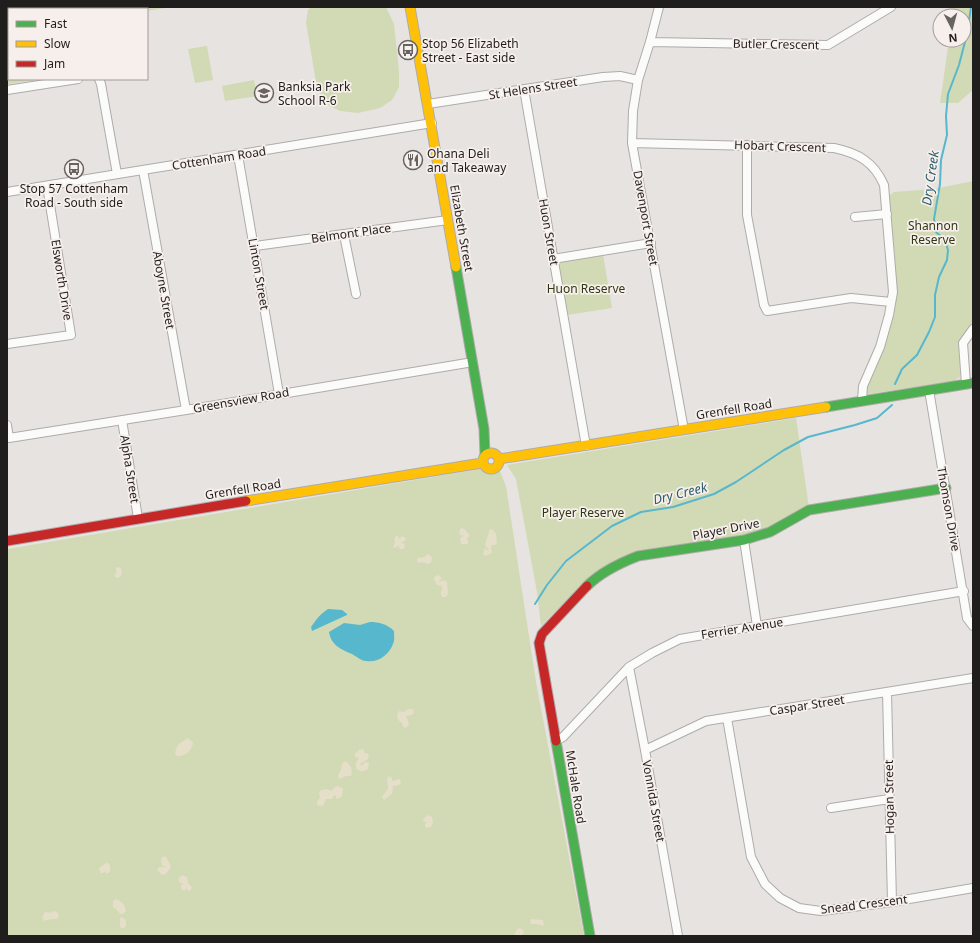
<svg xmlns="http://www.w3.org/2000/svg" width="980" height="943" font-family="'Noto Sans',sans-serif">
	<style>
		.green { fill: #d1dab4 }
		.sand { fill: #e5dec9 }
		.water { fill: #57b7cd }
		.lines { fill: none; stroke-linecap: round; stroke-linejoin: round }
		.stream { stroke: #57b7cd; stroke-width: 2 }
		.street-casing { stroke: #afabaa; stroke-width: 10 }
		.fast-casing { stroke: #afabaa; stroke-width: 11 }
		.slow-casing { stroke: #afabaa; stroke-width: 11 }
		.jam-casing { stroke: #afabaa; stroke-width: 11 }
		.street { stroke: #fbfbfa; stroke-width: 8 }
		.fast { stroke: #4caf50; stroke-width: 9 }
		.slow { stroke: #ffc107; stroke-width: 9 }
		.jam { stroke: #c62828; stroke-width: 9 }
		.labels { text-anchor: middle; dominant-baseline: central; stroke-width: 3.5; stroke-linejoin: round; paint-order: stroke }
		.poi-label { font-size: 12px; fill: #201e1c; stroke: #f7efeb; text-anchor: start }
		.street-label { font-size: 12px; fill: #201e1c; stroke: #f7efeb }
		.park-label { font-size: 12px; fill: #2f3814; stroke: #f7efeb }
		.water-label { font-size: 13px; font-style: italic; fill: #2b5d6b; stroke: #f7efeb }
	</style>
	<rect width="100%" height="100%" fill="#e7e3e1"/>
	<path class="green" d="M 7,7 L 171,7 L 147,11 L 147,9 L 9,9 L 9,79 L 42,79 L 7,84 Z
		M 311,7 L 386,7 L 394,24 L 399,71 L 399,87 L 392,100 L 380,108 L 358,113 L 340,111 L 326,104 L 317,88 L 306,22 L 308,10 Z
		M 953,7 L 973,7 L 973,90 L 958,103 L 940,103 L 949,40 L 964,40 L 964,16 L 952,16 Z
		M 207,46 L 213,80 L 195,83 L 188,49 Z
		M 254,80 L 257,96 L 225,101 L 222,86 Z
		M 973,181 L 973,322 L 960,342 L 960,377 L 954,381 L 868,394 L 866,392 L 866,386 L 896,292 L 895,257 L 889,199 L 890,195 L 894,192 L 934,189 Z
		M 603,254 L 612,308 L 567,315 L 559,268 L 560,263 L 563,261 Z
		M 796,418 L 809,508 L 755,534 L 637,552 L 591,575 L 541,626 L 537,592 L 516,479 L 507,465 Z
		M 480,469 L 489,472 L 500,471 L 506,486 L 536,682 L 584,936 L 7,936 L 7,549 Z"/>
	<path class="sand" d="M 461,528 L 464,529 L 469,534 L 469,537 L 466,539 L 468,540 L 468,544 L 461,544 L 460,538 L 464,536 L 460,535 L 459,532 Z
		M 490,529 L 493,530 L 496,534 L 497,543 L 495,545 L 492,545 L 491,548 L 492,553 L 486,556 L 483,554 L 485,548 L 487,550 L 489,549 L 486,547 L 485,544 Z
		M 396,536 L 398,536 L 399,539 L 402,536 L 405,537 L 406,540 L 401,543 L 405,544 L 404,549 L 400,549 L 398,545 L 396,548 L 393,547 L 395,542 L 394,539 Z
		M 428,554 L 432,557 L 431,563 L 427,564 L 423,562 L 418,563 L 417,560 L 418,558 L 424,557 Z
		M 118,567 L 121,568 L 122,573 L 120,577 L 117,578 L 114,576 L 116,573 L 116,568 Z
		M 438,575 L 442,578 L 439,581 L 440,582 L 443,580 L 447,581 L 448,594 L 446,597 L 442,597 C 439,592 443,590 442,586 L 437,585 L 434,579 L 435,576 Z
		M 408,709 L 413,709 L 414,713 L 412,715 L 406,716 L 409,723 L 408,726 L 405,728 L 403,727 L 402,723 L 398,720 L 397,714 L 399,711 L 404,712 Z
		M 187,738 L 193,742 C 193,750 185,757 177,756 L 175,754 C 177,742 179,745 187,738 Z
		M 360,749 L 364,750 L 365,754 L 367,753 L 369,755 L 368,759 L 360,764 L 361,766 L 366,762 L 369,763 L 368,769 C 364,772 359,772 356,768 L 356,763 L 359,758 L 355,757 L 355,754 Z
		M 346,761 L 351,767 L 352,774 L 351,776 L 346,776 L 339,779 L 338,775 L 341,770 L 342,764 Z
		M 389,776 L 392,778 L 392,781 L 400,779 L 401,783 L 399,785 L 393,786 L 392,794 L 384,800 L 382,797 L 388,789 L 387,779 Z
		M 338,786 L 343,789 L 342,797 L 336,799 L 336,796 L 334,795 L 332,799 L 326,799 L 323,806 L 317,805 L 317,802 L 320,797 L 319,793 L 321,790 L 327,789 L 331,791 L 335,787 Z
		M 429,815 L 432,817 L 433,822 L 431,827 L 427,828 L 425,827 L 425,824 L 427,822 L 424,822 L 423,820 L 425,817 Z
		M 165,856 C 167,858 170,864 171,867 L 166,874 L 162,875 L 157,870 L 159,867 L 164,867 L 166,866 L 162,866 L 161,858 Z
		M 106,863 L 108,863 L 110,865 L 110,872 L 106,874 L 105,871 L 103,873 L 100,873 L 99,868 Z
		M 182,875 L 187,877 L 188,883 L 192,887 L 190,891 L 187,890 L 186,886 L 186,889 L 184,891 L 181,889 L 181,885 L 183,883 L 180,883 L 178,880 L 179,878 Z
		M 116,899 C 122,901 125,905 126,911 L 123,914 L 120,914 L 117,910 L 113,907 L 113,901 Z
		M 53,911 L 57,912 L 59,916 L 57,919 L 51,919 L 44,921 L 42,917 L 45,912 L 51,913 Z
		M 122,917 L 126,920 L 126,926 L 123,929 L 120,927 L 120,918 Z
		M 531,919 L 543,920 L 544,925 L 543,926 L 537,924 L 531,924 L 530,922 Z
		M 518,928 L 522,929 L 524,933 L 521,936 L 513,936 Z"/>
	<path class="water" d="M 328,609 L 342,610 L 347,614 L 347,615 L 312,631 L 311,627 C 316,620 320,614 328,609 Z
		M 370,622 C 379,622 387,624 394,631 C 394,635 395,640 393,644 C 389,655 378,663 366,661 C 361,661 356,656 352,654 C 340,649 331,645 329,632 L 344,623 L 360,625 Z"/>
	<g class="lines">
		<path class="stream" d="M 895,384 L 902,369 L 917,355 L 929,332 L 935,317 L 935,295 L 939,277 L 947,260 L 948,250 L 945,240 L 936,232 L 934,219 L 940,184 L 941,160 L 947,135 L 946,116 L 948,94 L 959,65 L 967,34 L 971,7
			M 535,604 L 547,585 L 566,561 L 612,526 L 641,512 L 673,507 L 714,494 L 736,482 L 784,450 L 808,437 L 855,425 L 877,418 L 892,405"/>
		<defs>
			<path id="street" d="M 659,7 L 650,42 L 638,80 L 633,111 L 632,143 L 684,430
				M 650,42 L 828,45 L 891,7
				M 99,79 L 101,84 L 117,174
				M 524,89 L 586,446
				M 7,90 L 78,79
				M 428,104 L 603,77 L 620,76 L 638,80
				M 632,143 L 834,148 C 858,153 874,162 884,185 L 893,292 L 889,315 L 880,347 L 863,386 L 862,401
				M 747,145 L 747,215 L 764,305 L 767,311 L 851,298 L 891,302
				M 238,155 L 279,394
				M 143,170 L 186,410
				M 7,192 L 432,123
				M 855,217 L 887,214
				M 344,235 L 356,294
				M 255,246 L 448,220
				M 553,259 L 651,243
				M 7,344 L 71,335 L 47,186
				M 966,384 L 963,343 L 973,329
				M 929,390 L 967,618 L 973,626
				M 122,420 L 138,518
				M 7,425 L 9,438 L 186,410 L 473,362
				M 744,540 L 757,626
				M 629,667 L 645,750 L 678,936
				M 887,692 L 892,902
				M 727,718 L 751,857 L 765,884 L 780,898 L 799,908 L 821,911 L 892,902 L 973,888
				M 556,741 L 563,737 L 629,667 L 652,653 L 680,639 L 964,591
				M 645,750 L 706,721 L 973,678
				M 831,808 L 889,799"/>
			<path id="fast" d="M 456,267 L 484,429 L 485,455
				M 826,407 L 973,383
				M 587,586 C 601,572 620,563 638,556 L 744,540 L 770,532 L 809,510 L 946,488
				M 556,741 L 590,936"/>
			<path id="slow" d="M 410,7 L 456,267
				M483 461a8 8 0 1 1 16 0a8 8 0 1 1-16 0Z
				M 499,459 L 826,407
				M 246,501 L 482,463"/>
			<path id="jam" d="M 7,541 L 246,501
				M 556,741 L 539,643 L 542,634 L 587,586"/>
		</defs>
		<use href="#street" class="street-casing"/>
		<use href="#fast" class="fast-casing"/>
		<use href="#slow" class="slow-casing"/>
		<use href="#jam" class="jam-casing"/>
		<use href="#street" class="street"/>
		<use href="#fast" class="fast"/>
		<use href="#slow" class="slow"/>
		<use href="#jam" class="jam"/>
	</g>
	<defs>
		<symbol id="bus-ring" viewBox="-11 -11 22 22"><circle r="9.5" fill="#f7efeb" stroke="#666361" stroke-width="1.5"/><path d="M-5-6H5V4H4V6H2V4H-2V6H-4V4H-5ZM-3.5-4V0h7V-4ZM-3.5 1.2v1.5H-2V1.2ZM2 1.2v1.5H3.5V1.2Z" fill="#666361"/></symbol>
		<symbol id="school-ring" viewBox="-11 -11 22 22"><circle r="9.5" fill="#f7efeb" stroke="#666361" stroke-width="1.5"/><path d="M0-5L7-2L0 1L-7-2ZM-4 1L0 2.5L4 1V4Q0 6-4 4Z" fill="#666361"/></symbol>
		<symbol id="restaurant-ring" viewBox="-11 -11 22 22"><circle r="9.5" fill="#f7efeb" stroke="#666361" stroke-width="1.5"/><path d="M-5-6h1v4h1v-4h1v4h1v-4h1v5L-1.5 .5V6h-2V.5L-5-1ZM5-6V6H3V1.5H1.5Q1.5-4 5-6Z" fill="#666361"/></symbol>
	</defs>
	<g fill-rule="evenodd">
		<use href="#bus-ring" x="397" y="39" width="22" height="22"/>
		<use href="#school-ring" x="253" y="82" width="22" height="22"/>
		<use href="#restaurant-ring" x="402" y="149" width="22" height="22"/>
		<use href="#bus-ring" x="63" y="158" width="22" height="22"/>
	</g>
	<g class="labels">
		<g class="poi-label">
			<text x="422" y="43">Stop 56 Elizabeth<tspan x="422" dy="14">Street - East side</tspan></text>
			<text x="278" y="86">Banksia Park<tspan x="278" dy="14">School R-6</tspan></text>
			<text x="427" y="153">Ohana Deli<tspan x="427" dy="14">and Takeaway</tspan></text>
			<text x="74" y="188" text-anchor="middle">Stop 57 Cottenham<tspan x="74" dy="14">Road - South side</tspan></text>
		</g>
		<g class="street-label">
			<text transform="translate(776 44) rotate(1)">Butler Crescent</text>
			<text transform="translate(533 88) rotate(-9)">St Helens Street</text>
			<text transform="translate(780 146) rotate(2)">Hobart Crescent</text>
			<text transform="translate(219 158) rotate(-9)">Cottenham Road</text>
			<text transform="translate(646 218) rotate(80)">Davenport Street</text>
			<text transform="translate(462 228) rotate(80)">Elizabeth Street</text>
			<text transform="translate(549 232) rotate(80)">Huon Street</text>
			<text transform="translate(351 233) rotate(-8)">Belmont Place</text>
			<text transform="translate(259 274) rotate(80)">Linton Street</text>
			<text transform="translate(62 280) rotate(81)">Elsworth Drive</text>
			<text transform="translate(164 290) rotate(80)">Aboyne Street</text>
			<text transform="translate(241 400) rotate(-10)">Greensview Road</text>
			<text transform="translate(734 409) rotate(-9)">Grenfell Road</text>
			<text transform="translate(130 469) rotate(81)">Alpha Street</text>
			<text transform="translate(243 489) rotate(-9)">Grenfell Road</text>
			<text transform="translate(949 509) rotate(80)">Thomson Drive</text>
			<text transform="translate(726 529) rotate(-11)">Player Drive</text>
			<text transform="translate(742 628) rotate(-9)">Ferrier Avenue</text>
			<text transform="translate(807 705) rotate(-9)">Caspar Street</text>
			<text transform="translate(576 787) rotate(81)">McHale Road</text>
			<text transform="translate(889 797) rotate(-91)">Hogan Street</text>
			<text transform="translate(654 801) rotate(80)">Vonnida Street</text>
			<text transform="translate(864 904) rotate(-7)">Snead Crescent</text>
		</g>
		<g class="park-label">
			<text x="933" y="225">Shannon<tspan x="933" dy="14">Reserve</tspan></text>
			<text x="586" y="288">Huon Reserve</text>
			<text x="583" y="512">Player Reserve</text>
		</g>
		<g class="water-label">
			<text transform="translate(930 178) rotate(-82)">Dry Creek</text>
			<text transform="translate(680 493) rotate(-14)">Dry Creek</text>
		</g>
	</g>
	<rect width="980" height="943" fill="none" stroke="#201e1c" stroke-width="16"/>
	<rect x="8" y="8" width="140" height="72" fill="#f7efeb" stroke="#a19b98"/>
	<rect x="16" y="21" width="20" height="6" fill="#4caf50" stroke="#a19b98"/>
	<text x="44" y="28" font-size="12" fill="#201e1c">Fast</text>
	<rect x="16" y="41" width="20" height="6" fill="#ffc107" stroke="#a19b98"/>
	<text x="44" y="48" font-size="12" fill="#201e1c">Slow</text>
	<rect x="16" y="61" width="20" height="6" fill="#c62828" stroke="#a19b98"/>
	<text x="44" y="68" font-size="12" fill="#201e1c">Jam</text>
	<g transform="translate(952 28) rotate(174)"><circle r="19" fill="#f7efeb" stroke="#a19b98"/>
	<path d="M0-3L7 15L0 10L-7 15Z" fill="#666361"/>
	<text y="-6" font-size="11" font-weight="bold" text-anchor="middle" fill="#201e1c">N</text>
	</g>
</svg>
